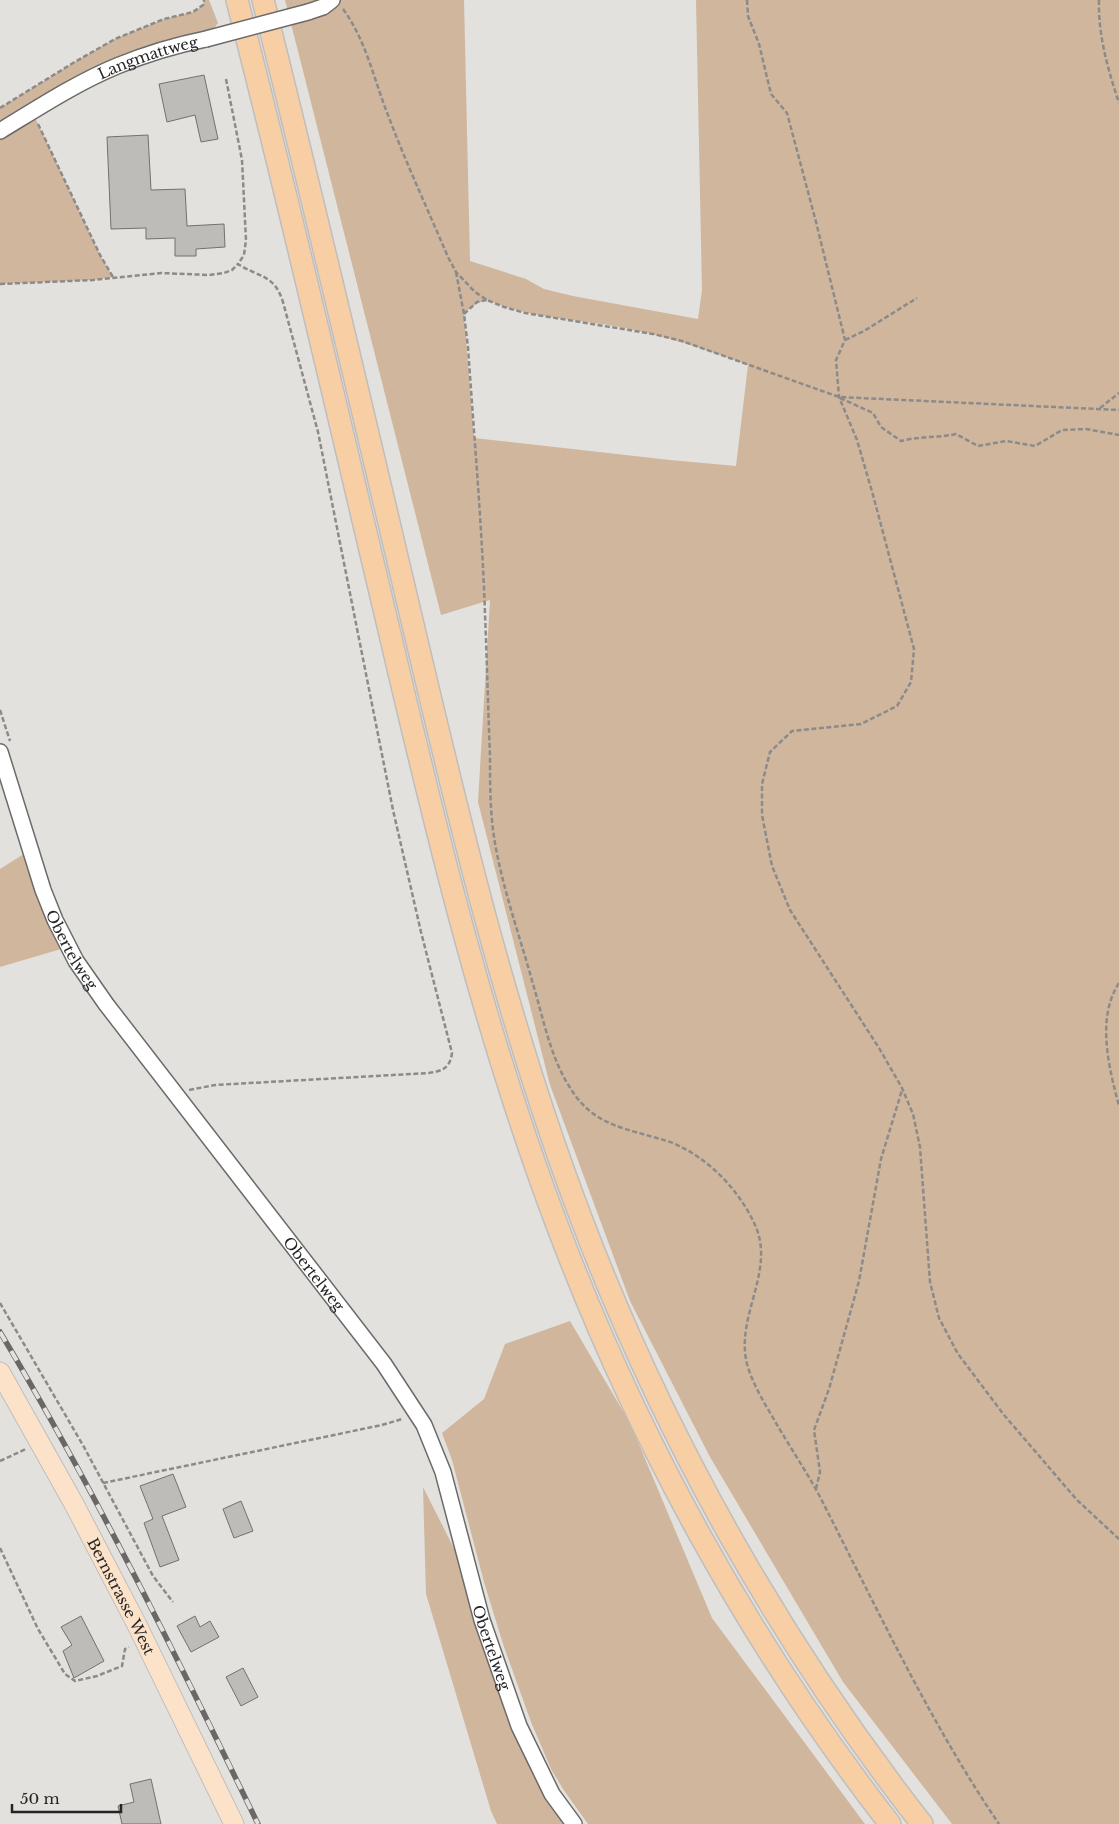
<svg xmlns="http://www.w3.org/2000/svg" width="1119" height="1824" font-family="'Libre Baskerville',serif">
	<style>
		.green { fill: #d0b69d; fill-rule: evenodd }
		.building { fill: #bebcb9; stroke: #73706e }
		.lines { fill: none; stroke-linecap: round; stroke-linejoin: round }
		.minor-casing { stroke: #6c6a68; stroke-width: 18 }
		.major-casing { stroke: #bebebe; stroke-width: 21 }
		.highway-casing { stroke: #bebebe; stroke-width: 24 }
		.path { stroke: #8c8b89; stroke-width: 2.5; stroke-dasharray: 5 2.5; stroke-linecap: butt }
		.minor { stroke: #fff; stroke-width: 15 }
		.major { stroke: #fbe2c9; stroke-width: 19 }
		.highway { stroke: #f8cea5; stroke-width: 21 }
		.rail-casing { stroke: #696867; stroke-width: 5.5 }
		.rail { stroke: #e3e1de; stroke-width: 4; stroke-dasharray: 11; stroke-linecap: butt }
		.minor-bridge-casing { stroke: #6c6a68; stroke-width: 18; stroke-linecap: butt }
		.minor-bridge { stroke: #fff; stroke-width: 15 }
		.labels { text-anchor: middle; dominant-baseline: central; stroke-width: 4; stroke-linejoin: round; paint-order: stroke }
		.street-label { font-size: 15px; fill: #262525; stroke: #e3e1de }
	</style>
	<rect width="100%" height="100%" fill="#e3e1de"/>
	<path class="green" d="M 204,0 L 209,0 L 218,23 L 206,39 L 157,51 L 32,111 L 100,255 L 113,277 L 93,280 L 0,284 L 0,108 L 73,63 L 115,39 L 164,19 L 193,12 L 203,5 Z
		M 285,0 L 464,0 L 470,261 L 526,279 L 544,289 L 573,296 L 698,319 L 702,290 L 696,0 L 1119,0 L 1119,1824 L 952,1824 L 843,1682 L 710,1457 L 630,1301 L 550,1085 L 478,802 L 490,600 L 441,615 ZM 487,300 C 529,318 574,319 619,327 C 663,335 705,349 748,365 L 736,466 L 670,460 L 474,438 L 464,314 C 471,306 477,303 487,300 Z
		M 30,850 L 68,947 L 0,967 L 0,869 Z
		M 570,1321 L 630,1423 L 712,1618 L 865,1824 L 588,1824 L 563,1789 L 551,1769 L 531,1722 L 503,1644 L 484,1582 L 452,1460 L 442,1433 L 484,1399 L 505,1344 Z
		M 423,1487 L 472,1584 L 494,1656 L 574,1824 L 497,1824 L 491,1811 L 426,1594 Z"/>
	<path class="building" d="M 204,75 L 218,139 L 201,142 L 195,115 L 167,122 L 159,84 Z
		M 148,135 L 151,190 L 185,189 L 187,226 L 224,224 L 225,247 L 196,249 L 196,256 L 175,256 L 175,238 L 146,239 L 146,228 L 111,229 L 107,137 Z
		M 173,1474 L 186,1507 L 162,1516 L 179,1560 L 160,1567 L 144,1523 L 153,1519 L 140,1486 Z
		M 241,1501 L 253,1531 L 234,1538 L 223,1509 Z
		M 81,1616 L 104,1661 L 74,1678 L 63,1651 L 72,1645 L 61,1627 Z
		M 195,1616 L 200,1627 L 210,1621 L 219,1637 L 191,1652 L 177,1626 Z
		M 243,1668 L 258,1697 L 241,1706 L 226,1677 Z
		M 151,1779 L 161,1824 L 122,1824 L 118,1806 L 134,1802 L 130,1784 Z"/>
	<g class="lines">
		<defs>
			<g id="minor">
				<path d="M 308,12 L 323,7 L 332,0"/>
				<path id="s1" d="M 0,131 C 38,108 76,83 117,66 C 146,54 176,45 206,39"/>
				<path id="s2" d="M 0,752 L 43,890 L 55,920 L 76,961 L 106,1004 L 384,1364 L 424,1425 L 443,1472 L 482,1620 L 519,1726 L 552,1794 L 574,1824"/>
			</g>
			<g id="major">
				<path id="s3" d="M 0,1372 L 74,1504 L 137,1625 L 234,1824"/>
			</g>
			<path id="highway" d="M 237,0 C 291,209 339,420 389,630 C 436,831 484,1032 557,1225 C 637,1438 750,1644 890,1824
				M 263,0 C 314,203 362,408 410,612 C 458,816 506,1021 581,1218 C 663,1434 779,1641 922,1824"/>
		</defs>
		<use href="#minor" class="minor-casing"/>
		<use href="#major" class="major-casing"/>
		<use href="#highway" class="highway-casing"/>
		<path class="path" d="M 747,0 L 748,16 L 759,44 L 771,94 L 787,113 L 816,222 L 845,340 L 836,360 L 839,397 L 857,440 L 873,495 L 914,649 L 911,682 L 897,706 L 861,724 L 792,731 L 770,752 L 762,784 L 762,815 L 772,866 L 790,910 L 879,1048 L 902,1088 L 913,1114 L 920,1147 L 930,1282 L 939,1318 L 958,1354 L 1004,1415 L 1077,1500 L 1119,1539
			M 1099,0 C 1098,35 1108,70 1119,103
			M 343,9 C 366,40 374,80 388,115 C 406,163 428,210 448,257 L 456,272 L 475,292 L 487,300 L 504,307 L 525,313 L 653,334 L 682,341 L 839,397 L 1119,410
			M 226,79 L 242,160 L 246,240 L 244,255 L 238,264
			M 0,108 L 73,63 L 115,39 L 164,19 L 193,12 L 203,5 L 204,0
			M 38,124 L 100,255 L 113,277
			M 456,272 L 464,314 L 468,347 C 474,436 482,525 485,614 C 487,661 488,708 490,755 C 490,780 490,806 493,830 C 500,882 519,933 533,984 C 543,1017 550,1056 569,1086 C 593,1127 626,1128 667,1141 C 705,1154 739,1189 755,1225 C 776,1271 735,1316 747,1364 C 753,1385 765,1404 776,1423 C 790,1447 806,1471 819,1495 C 876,1606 929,1721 999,1824
			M 0,284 L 93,280 L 161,273 L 209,275 L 224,273 L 232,270 L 238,264 C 260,278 274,274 283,302 L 318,432 L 393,810 L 421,932 L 452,1053 C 450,1067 444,1071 429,1073 L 215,1085 L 189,1090
			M 464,314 L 477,302 L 487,300
			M 845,340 L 864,331 L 917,298
			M 840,398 L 873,413 L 881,427 L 901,441 C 919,436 938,438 956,434 L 978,446 L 1006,441 L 1035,446 L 1062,430 L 1086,429 L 1119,435
			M 1100,408 L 1119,393
			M 0,710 L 10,741
			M 1119,983 C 1096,1018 1109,1068 1119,1106
			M 0,1303 L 84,1447 L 153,1576 L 173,1602
			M 0,1461 L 26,1449
			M 103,1483 L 382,1425 L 402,1419
			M 816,1489 L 820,1472 L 814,1430 L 829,1389 L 859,1281 L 881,1159 L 902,1090
			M 0,1548 L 38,1629 L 65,1674 L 75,1681 L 97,1676 L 122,1666 L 125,1649 L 129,1647"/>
		<use href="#minor" class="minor"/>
		<use href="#major" class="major"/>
		<use href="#highway" class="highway"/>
		<defs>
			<path id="rail" d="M 0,1332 C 95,1491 177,1657 258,1824"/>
		</defs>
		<use href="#rail" class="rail-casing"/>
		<use href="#rail" class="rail"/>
		<defs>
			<path id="minor-bridge" d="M 206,39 L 308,12"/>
		</defs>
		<use href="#minor-bridge" class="minor-bridge-casing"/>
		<use href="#minor-bridge" class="minor-bridge"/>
	</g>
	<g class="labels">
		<g class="street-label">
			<text stroke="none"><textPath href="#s1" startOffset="166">Langmattweg</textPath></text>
			<text stroke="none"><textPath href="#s2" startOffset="211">Obertelweg</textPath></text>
			<text stroke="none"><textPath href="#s2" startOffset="616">Obertelweg</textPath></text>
			<text stroke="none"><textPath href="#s3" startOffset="255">Bernstrasse West</textPath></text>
			<text stroke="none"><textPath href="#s2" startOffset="1036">Obertelweg</textPath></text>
		</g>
	</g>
	<path d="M12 1804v8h109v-8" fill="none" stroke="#262525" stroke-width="2.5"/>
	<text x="20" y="1804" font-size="15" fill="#262525" stroke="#e3e1de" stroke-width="4" paint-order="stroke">50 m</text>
</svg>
